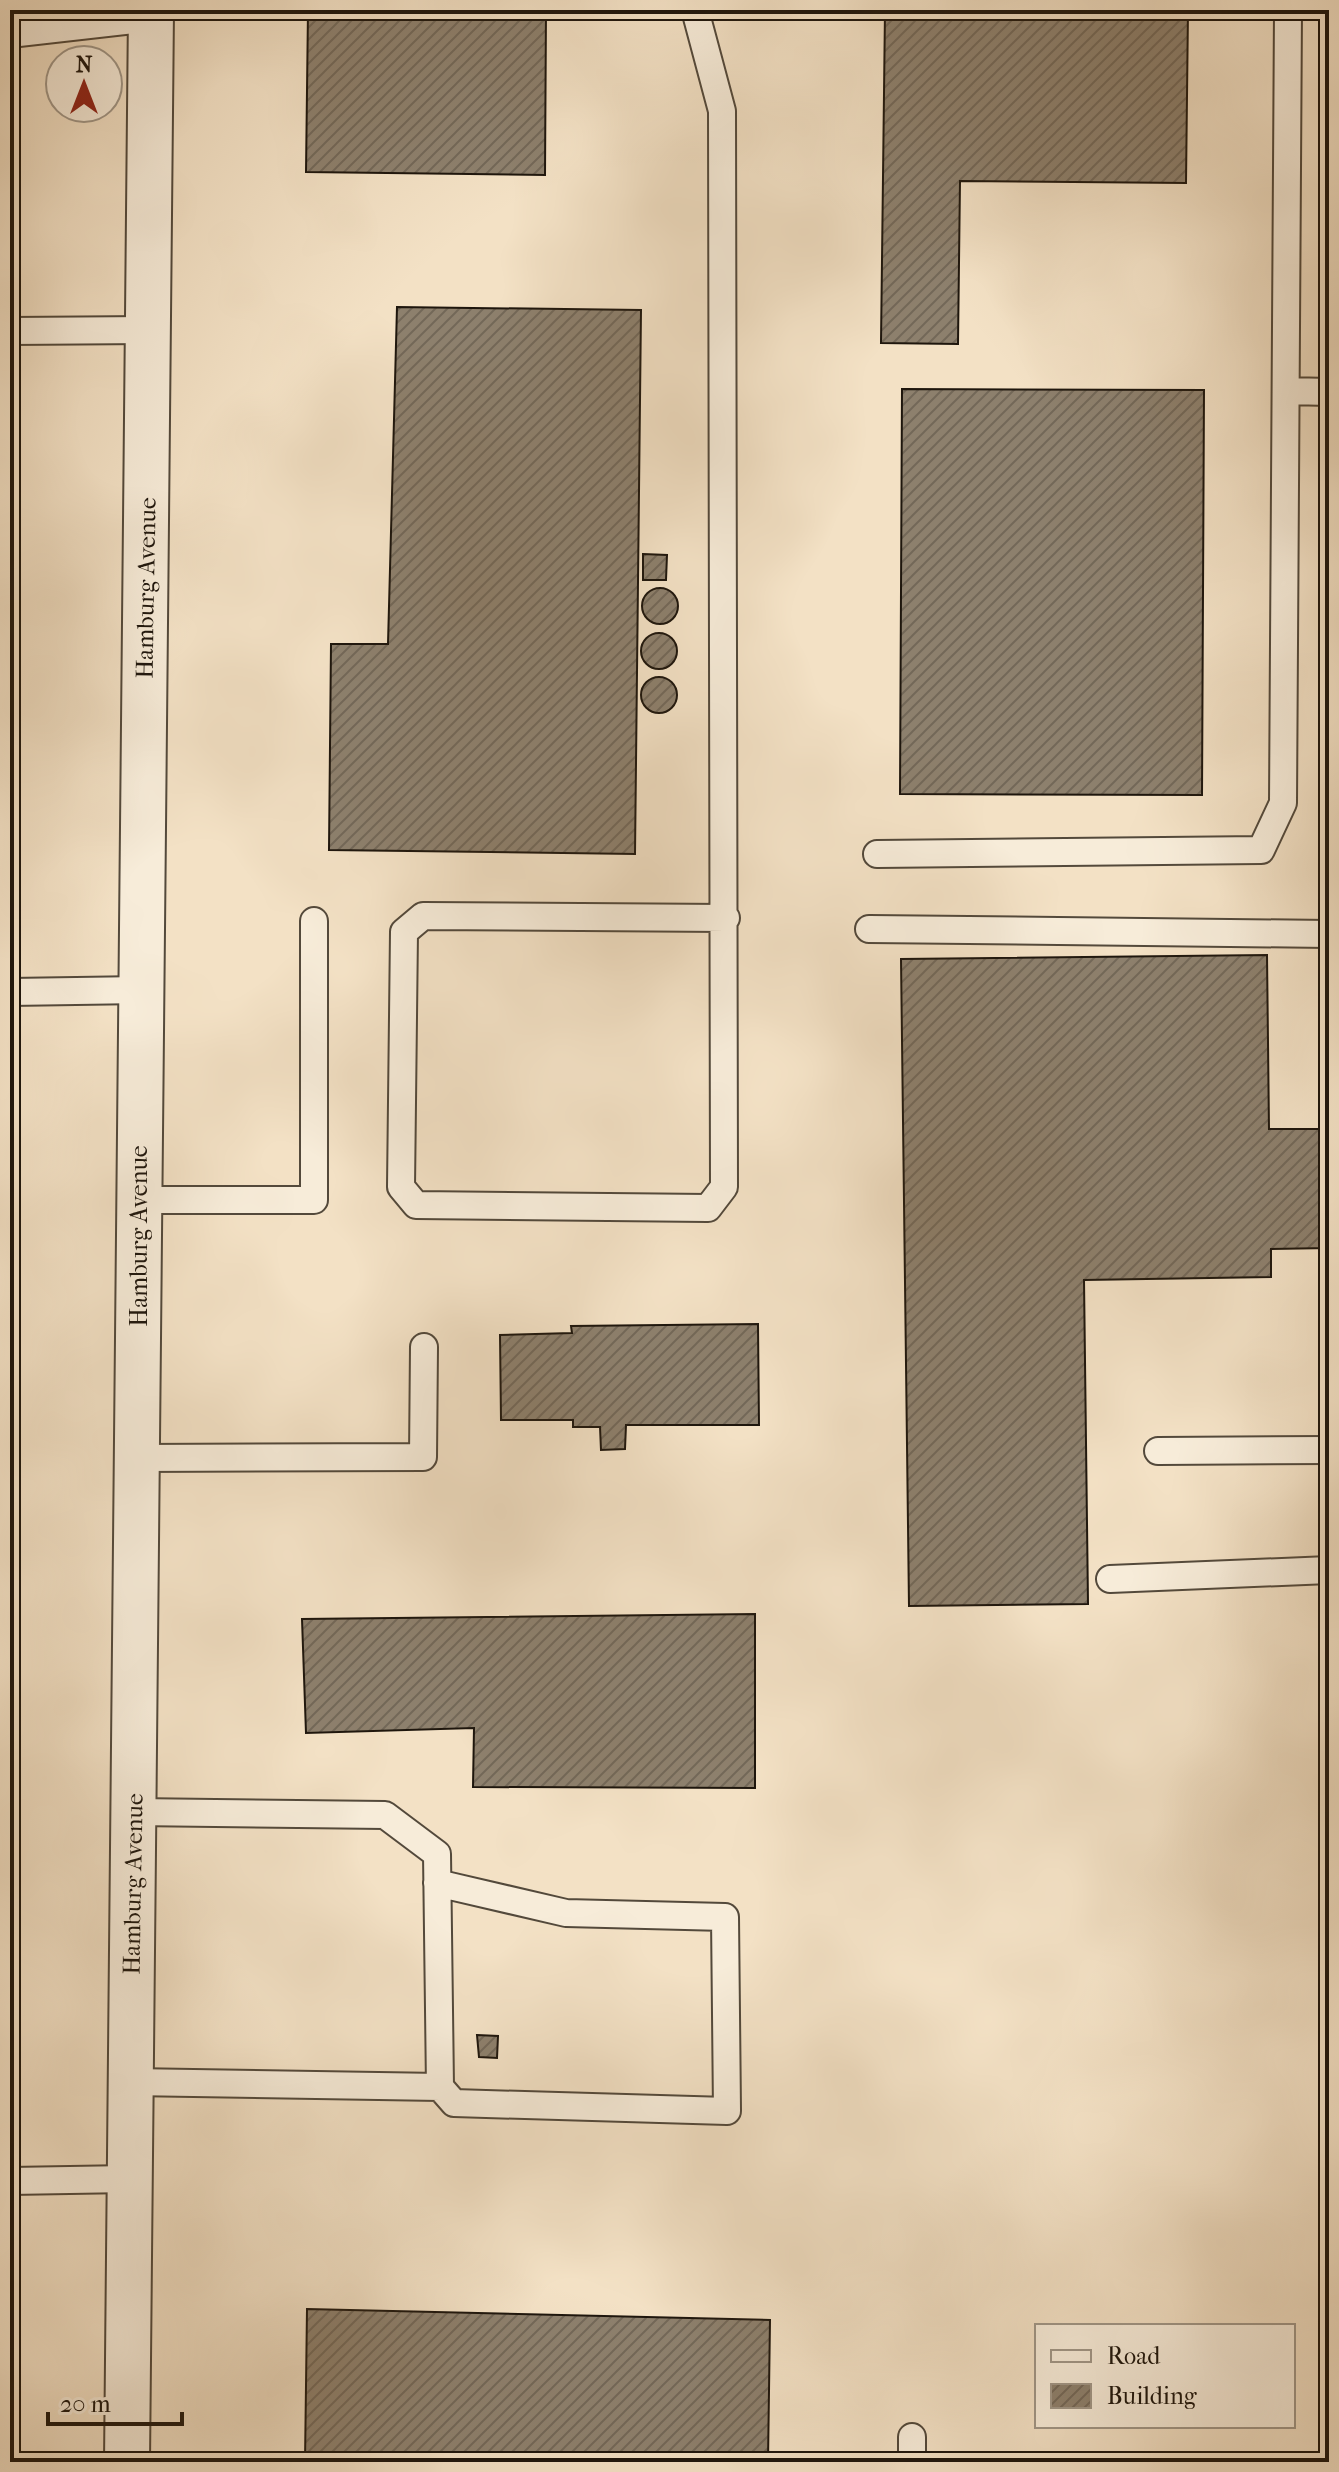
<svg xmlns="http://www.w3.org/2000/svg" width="1339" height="2472" font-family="'IM FELL French Canon',serif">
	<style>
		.building { fill: url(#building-hatch); stroke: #1e160d; stroke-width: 2 }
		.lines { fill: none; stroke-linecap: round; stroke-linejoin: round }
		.service-casing { stroke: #53493b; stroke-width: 30 }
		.tertiary-casing { stroke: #53493b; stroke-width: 48 }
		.service { stroke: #f7ecd9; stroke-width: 26 }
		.tertiary { stroke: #f7ecd9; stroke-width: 44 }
		.labels { text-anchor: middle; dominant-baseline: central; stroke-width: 6; stroke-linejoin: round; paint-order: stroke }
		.street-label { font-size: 24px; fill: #1e160d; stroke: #f7ecd9 }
	</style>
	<defs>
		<pattern id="building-hatch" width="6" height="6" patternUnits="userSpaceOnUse" patternTransform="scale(2)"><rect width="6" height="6" fill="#8d806d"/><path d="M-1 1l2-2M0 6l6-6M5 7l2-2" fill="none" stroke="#736858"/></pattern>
	</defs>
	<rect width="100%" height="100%" fill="#f3e1c5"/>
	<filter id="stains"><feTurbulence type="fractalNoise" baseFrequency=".0025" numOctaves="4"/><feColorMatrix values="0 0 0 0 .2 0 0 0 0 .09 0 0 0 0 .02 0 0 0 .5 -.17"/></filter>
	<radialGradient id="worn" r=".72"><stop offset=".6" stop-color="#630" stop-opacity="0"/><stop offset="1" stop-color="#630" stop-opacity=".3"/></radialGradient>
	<path class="building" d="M 308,10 L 546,10 L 545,175 L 306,172 Z
		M 885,10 L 1188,10 L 1186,183 L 960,181 L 958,344 L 881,343 Z
		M 397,307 L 641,310 L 635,854 L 329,850 L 331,644 L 388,644 Z
		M 902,389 L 1204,390 L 1202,795 L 900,794 Z
		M 643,554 L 667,555 L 666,580 L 643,580 Z
		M642 606a18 18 0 1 1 36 0a18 18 0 1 1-36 0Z
		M641 651a18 18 0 1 1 36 0a18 18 0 1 1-36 0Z
		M641 695a18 18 0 1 1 36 0a18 18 0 1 1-36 0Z
		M 1267,955 L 1269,1129 L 1329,1129 L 1329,1248 L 1271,1249 L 1271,1277 L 1084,1280 L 1088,1604 L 909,1606 L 901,959 Z
		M 758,1324 L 759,1425 L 626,1425 L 625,1449 L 601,1450 L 600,1427 L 573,1427 L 573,1420 L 501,1420 L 500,1335 L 572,1333 L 571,1326 Z
		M 755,1614 L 755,1788 L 473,1787 L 474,1728 L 306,1733 L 302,1619 Z
		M 477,2035 L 498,2036 L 497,2058 L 479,2057 Z
		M 307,2309 L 770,2320 L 768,2462 L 305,2462 Z"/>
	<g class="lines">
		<defs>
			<path id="service" d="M 695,10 L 722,111 L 724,1187 L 708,1208 L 416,1205 L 401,1187 L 404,932 L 423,916 L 726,918
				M 10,34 L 151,18
				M 10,331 L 149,330
				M 1288,391 L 1329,392
				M 877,854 L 1261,850 L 1283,803 L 1288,10
				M 869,929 L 1329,934
				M 10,992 L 142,990
				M 139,1200 L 314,1200 L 314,921
				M 1158,1451 L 1329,1450
				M 138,1458 L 423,1457 L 424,1347
				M 1110,1579 L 1329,1570
				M 437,1883 L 566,1913 L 725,1917 L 727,2111 L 454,2103 L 440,2087
				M 131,2082 L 440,2087 L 437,1854 L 385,1815 L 134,1812
				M 10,2181 L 129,2179
				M 912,2462 L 912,2437"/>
			<path id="tertiary" d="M 127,2462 L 151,10"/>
		</defs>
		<use href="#service" class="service-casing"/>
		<use href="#tertiary" class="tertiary-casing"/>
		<use href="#service" class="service"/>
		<use href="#tertiary" class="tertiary"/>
	</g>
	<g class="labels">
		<g class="street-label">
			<text transform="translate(146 588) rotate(-89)">Hamburg Avenue</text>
			<text transform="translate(139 1236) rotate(-90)">Hamburg Avenue</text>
			<text transform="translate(133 1884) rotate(-89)">Hamburg Avenue</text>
		</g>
	</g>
	<rect width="1339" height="2472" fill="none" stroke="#f3e1c5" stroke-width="40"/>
	<rect x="12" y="12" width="1315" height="2448" fill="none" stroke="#1e160d" stroke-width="4"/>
	<rect x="20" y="20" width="1299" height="2432" fill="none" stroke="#1e160d" stroke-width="2"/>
	<rect x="1035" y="2324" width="260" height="104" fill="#f7ecd9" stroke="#a09687" stroke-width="2"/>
	<rect x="1051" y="2350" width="40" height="12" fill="#f7ecd9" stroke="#a09687" stroke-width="2"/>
	<text x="1107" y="2364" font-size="24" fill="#1e160d">Road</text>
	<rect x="1051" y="2384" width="40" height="24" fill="url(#building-hatch)" stroke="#a09687" stroke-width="2"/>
	<text x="1107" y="2404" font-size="24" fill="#1e160d">Building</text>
	<g transform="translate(84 84)"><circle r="38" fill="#f7ecd9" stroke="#a09687" stroke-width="2"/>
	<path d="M0-6L14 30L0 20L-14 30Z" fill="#8f2418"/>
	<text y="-12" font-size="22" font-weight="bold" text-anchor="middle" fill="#1e160d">N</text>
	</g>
	<path d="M48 2412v12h134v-12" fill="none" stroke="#1e160d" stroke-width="4"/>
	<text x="60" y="2412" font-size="24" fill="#1e160d" stroke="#f7ecd9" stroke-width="6" paint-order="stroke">20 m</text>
	<rect width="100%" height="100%" filter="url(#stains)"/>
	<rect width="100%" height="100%" fill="url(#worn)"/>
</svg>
